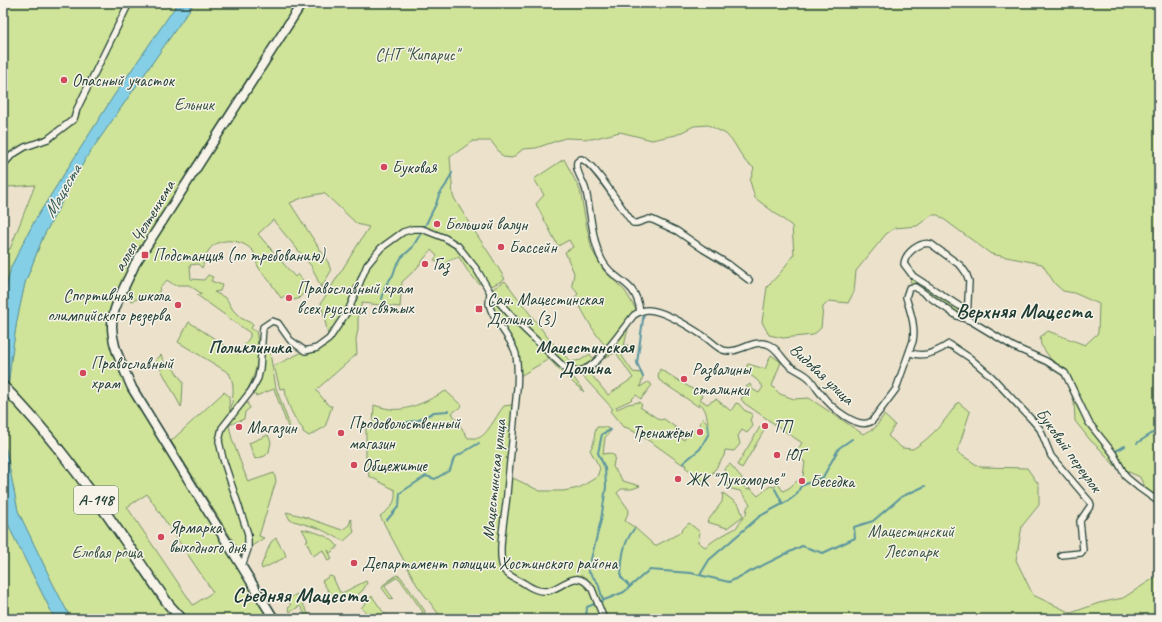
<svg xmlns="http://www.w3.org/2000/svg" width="1162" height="622" font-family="Caveat,sans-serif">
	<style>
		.green { fill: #cfe498; stroke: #779066; fill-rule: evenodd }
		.water { fill: #85cfe6; stroke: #5c959f }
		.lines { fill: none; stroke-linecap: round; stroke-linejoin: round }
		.stream { stroke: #5c959f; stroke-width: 2 }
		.minor-casing { stroke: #1f3d34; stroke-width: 8 }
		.secondary-casing { stroke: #1f3d34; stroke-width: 11 }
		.trunk-casing { stroke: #1f3d34; stroke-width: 12 }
		.minor { stroke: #f7f3e8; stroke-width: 5.5 }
		.secondary { stroke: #f7f3e8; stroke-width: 8 }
		.trunk { stroke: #f7f3e8; stroke-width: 9 }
		.poi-dot { fill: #d1495b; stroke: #f7f3e8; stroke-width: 1.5 }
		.labels { text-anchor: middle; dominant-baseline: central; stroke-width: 3; stroke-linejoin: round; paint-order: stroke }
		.shield { fill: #f7f3e8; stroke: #60746a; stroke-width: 1 }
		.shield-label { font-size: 16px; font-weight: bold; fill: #1f3d34 }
		.park-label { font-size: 17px; fill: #395643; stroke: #f7f3e8 }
		.poi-label { font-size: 17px; fill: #1f3d34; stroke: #f7f3e8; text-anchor: start }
		.street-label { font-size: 17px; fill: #1f3d34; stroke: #f7f3e8 }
		.water-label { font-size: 18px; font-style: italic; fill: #335a58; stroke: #f7f3e8 }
		.neighbourhood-label { font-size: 18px; font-weight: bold; fill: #1f3d34; stroke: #f7f3e8 }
		.district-label { font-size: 21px; font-weight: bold; fill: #1f3d34; stroke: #f7f3e8 }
	</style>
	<rect width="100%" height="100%" fill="#ece2cc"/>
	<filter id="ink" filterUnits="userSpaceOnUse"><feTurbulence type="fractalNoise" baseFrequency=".025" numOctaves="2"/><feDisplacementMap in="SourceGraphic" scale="8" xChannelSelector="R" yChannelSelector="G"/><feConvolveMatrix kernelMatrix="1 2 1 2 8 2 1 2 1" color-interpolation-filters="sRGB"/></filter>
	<g filter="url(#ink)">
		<path class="green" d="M 3,3 L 178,3 L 113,97 L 35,220 L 11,267 L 3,302 L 3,250 L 10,249 L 35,185 L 9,187 L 3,189 Z
			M 194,3 L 1159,3 L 1159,502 C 1154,498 1141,483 1140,477 L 1115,466 L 1101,450 L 1091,441 L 1075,421 L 1074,401 L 1066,381 L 1041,345 L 1040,337 L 1048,331 L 1085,345 L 1098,333 L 1099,304 L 1074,293 L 1063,291 L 1055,284 L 1042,264 L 991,254 L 938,215 L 932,215 L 917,226 L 895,228 L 886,234 L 856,271 L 854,292 L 848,303 L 829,301 L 823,307 L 821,328 L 813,335 L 783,338 L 769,335 L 762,322 L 767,287 L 781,272 L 794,254 L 792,226 L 755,198 L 750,181 L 754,168 L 745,161 L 734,143 L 726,134 L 708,125 L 694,126 L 676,135 L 652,140 L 620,132 L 592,139 L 565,138 L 536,148 L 523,149 L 512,158 L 503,157 L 491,141 L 473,141 L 450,157 L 453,196 L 469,223 L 491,256 L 505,279 L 490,287 L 484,280 L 479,284 L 467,270 L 459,257 L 450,260 L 442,266 L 434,260 L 437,256 L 431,250 L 416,269 L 402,282 L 400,307 L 362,303 L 358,315 L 358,330 L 356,339 L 357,354 L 316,390 L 329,406 L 332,406 L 325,427 L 309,436 L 303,432 L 303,429 C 293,418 286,402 285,388 L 280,389 L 274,366 L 329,339 L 321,303 L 369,227 L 357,224 L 324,193 L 304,197 L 290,203 L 328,262 L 331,271 L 321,288 L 312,267 L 273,220 L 258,234 L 295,277 L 298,274 L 309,288 L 298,299 L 293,300 L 290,294 L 281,298 C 276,291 272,284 267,278 C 264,274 261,272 259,268 C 255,263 257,256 253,251 C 241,238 216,236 207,253 C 205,257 204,263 202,268 L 198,264 L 190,265 L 191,279 L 204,280 L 208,275 L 213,277 L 211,281 L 222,285 L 220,291 L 214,292 L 226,298 L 233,310 L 241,318 L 253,324 L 251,329 L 256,331 C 261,354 257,377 243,396 L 250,408 L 245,412 L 244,419 L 229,425 L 232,439 L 248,482 L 274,473 L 276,481 L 259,536 L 264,538 L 247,549 L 243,557 L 171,441 L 224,392 L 229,396 L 230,418 C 231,403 237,387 229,373 L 178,342 L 189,322 L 238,354 L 250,337 L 250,333 L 197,295 L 202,294 L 189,285 L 174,285 L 167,280 L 160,288 L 158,295 L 147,295 L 132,301 L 121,296 L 113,316 L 121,364 L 274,619 L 71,619 L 52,582 L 18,511 L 5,445 L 6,407 L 11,360 L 17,320 L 25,283 L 43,237 L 65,196 L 86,158 ZM 147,494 L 213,592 L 193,605 L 127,507 Z
			M 564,159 L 580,190 L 586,223 L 592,250 L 604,271 L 625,291 L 638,313 L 630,320 L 624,346 L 628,345 L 622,356 L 633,372 L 641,373 L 643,377 L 640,387 L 648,382 L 652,385 L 641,399 L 636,395 L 631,400 L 616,407 L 617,409 L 628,404 L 639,402 L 642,405 L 640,407 L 660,420 L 664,419 L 679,430 L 677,435 L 684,440 L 688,433 L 694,430 L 702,434 L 703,432 L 700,430 L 702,427 L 699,425 L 703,418 L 708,424 C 707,417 706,407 699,403 L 699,407 L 659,380 L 658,376 L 660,369 L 702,395 L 700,399 L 707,404 L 716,399 L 731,411 L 736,403 L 739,404 L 744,410 L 753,414 L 750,420 L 753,426 L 747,433 L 742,430 L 738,436 L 740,444 L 734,451 L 725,450 L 724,456 L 706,483 L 685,467 L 686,465 L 682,464 L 654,444 L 628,428 L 623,427 L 610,411 L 613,409 L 578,371 L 569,371 L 584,392 L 563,374 L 549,359 L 520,376 L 518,349 L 493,315 L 490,292 L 491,290 L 505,281 L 549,339 L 571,362 L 581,360 L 590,354 L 595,362 L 608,347 C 598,342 581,308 575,297 L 578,294 L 572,285 L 574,273 L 565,252 L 573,247 L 569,240 L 558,246 L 536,204 L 544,195 L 534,179 ZM 617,352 L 617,354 L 633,378 L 608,395 L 590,373 L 596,368 L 595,362 Z
			M 912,277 L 963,311 L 961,314 L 910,282 Z
			M 269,347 L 276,388 L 290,426 L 288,427 L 274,389 L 256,396 L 253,391 L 264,348 Z
			M 161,355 L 165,364 L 169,362 L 183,382 L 182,403 L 181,407 L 156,360 Z
			M 771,355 L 781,362 L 772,386 L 780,394 L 794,399 L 809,398 L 863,434 L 875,428 L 884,415 L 895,425 L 888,436 L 902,448 L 913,449 C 932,437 945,421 958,402 L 970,412 L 957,452 L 980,467 L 1027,468 L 1039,485 L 1039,505 L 1022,526 L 1016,560 L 1033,595 L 1071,613 L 1099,603 L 1123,598 L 1159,575 L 1159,619 L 444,619 L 440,616 L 417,585 L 380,516 C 391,508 396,504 395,490 L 369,476 L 366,457 L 366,427 L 373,427 L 374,405 C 379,407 385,408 390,409 C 409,412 430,399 446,391 L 462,406 L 452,413 L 468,438 C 471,438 475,438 478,438 C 487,436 497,414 504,406 L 511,405 L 518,401 L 511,477 L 540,491 L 563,491 L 579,488 L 597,477 L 600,468 L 590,450 C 597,440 592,437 597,427 L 605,427 L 611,430 L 605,438 L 603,454 L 610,453 L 615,456 L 613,467 L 623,481 L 640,486 L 632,489 L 621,489 L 617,493 L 629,510 L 625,521 L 634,527 L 655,546 L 678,534 L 689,523 L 700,532 L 698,542 L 705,547 L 716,539 L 736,528 L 746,514 L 747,508 L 750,504 L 740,491 L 728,488 L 724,469 L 730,464 L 742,478 L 742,484 L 747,490 L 750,488 L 758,496 L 770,486 L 774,487 L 778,484 L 783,491 L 789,488 L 803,476 L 805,462 L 794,455 L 802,443 L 744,403 L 741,399 L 749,389 L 746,387 L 750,384 L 752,389 L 759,393 L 763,387 L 756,379 L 744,371 L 748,364 L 765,369 Z
			M 760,427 L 765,429 L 742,468 L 737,465 Z
			M 268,435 L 271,442 L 269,452 L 265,456 L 255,459 L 249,443 Z
			M 723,493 L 739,505 L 743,516 L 727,528 L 707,522 L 722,502 Z
			M 3,512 L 12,533 L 55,619 L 3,619 Z
			M 286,512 L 302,516 L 342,530 L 349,525 L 351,519 L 354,532 L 344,541 L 318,528 L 290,520 Z
			M 302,529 C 313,531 332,536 338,547 L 330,553 L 328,550 L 332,559 L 328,561 L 323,550 L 313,556 L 306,541 L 308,540 Z
			M 276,538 L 282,549 L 283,548 L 286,556 L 284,558 L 262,569 L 261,566 L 271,542 Z
			M 397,575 L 400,576 L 425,611 L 424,615 L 419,619 L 414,619 L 423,612 L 399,578 L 396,578 L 385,585 L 385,587 L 393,598 L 391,600 L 382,588 L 383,585 Z
			M 330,576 L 333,577 L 339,591 L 342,593 L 366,581 L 367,583 L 363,590 L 352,600 L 345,597 L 340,599 L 329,592 L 322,581 Z
			M 297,594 L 309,615 L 307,617 L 300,606 L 290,612 L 288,608 L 291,606 L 288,599 Z
			M 372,596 L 388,619 L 373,619 L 361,608 Z"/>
		<path class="water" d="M 178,3 L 194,3 L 86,158 L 65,196 L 43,237 L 25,283 L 17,320 L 11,360 L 6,407 L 5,445 L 18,511 L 52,582 L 71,619 L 55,619 L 12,533 L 3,512 L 3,302 L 11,267 L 35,220 L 113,97 Z"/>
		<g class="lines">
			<path class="stream" d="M 425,226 L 436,204 L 439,195 L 446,185 L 452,173
				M 382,299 L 385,286 L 393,275 L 396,266 L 402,257 L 412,248 L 421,233
				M 643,377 L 637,363 L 644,312
				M 381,429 L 388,424 L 403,423 L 419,420 L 434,412 L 448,411
				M 1137,443 L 1159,429
				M 1114,452 L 1125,446
				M 683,463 L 700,449 L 709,433 L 708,425
				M 775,489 L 783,504
				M 387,520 L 399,506 L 400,493 L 426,476 L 435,479 L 450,470 L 454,458 L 479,443
				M 700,575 L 709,560 L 760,516 L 788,501 L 796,495 L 801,486 L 823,477 L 839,448 L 852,439
				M 630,587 L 621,577 C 622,558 622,545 634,529
				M 603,600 L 598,583 L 588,571 L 601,520 L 606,487 L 605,468 L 598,453 L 602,434 L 611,430
				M 586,619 L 587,607 L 624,592 L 649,570 L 691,573 L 729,582 L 802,546 L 823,553 L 855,538 L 854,527 L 873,521 L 901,497 L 925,486"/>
			<defs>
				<path id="minor" d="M 3,165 L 12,155 L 25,147 L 48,139 L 74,119 L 77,109 L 129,3
					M 490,292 L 489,304 L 491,310 C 496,323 515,344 516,355 C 519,373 517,391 515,409 C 513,438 509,466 507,494 C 506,512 496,554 504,570 C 508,576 516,579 522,582 C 530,587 537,592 547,591 C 565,588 575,566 592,589 L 604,619
					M 640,311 C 635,279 616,284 603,262 C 592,243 591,212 586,191 C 584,181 575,172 577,162 L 581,159 C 594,162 623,211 633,223 L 637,223 L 649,219 L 653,220 L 677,231 L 703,249 L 728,264 L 749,280
					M 967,319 L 969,281 L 966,273 L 961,266 L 931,244 C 920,241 905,253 904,264 L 913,276 L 967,311
					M 909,352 C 922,359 937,352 949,344 L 970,358 L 992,377 L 1033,421 L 1040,429 L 1051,456 L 1090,502 L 1091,505 L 1080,521 L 1083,550 L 1081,553 L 1061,555
					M 242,566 L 248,549 L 248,534 L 223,459 L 219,441 L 222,428 L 251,391 L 258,378 L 260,368 L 263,327 L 272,321 L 278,323 L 290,340 L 305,351 L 317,348 L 329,339 L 349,309 L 367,265 L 381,248 L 403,232 L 413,229 L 422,229 L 445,238 L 458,246 L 477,270 L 490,292 L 516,321 L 567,370 C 573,371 579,372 585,369 C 600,363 623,328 634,315 C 639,312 643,310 648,310 C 663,310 693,329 705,337 C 711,341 716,347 723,350 C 738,355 752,339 767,344 C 777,347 781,358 789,365 C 795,370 803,372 809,378 C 814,383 817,390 822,395 C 830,406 858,431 872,421 L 896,389 L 913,341 C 916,326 910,311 906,297 L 909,288 L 915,287 L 957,316 L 971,321 L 1014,347 L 1046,361 L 1065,373 L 1089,423 L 1113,453 L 1126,477 L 1138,487 L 1159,502"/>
				<path id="secondary" d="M 274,619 L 132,388 C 123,366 108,341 113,316 C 117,298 128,281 135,264 L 302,3"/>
				<path id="trunk" d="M 3,386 C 68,451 117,530 169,605 L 182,619"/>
			</defs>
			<use href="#minor" class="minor-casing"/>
			<use href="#secondary" class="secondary-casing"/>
			<use href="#trunk" class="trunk-casing"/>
			<use href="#minor" class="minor"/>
			<use href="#secondary" class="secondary"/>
			<use href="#trunk" class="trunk"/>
		</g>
	</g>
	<g class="poi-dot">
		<circle cx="64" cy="80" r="4"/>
		<circle cx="384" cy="167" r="4"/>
		<circle cx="437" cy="224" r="4"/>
		<circle cx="501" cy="247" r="4"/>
		<rect x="141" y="251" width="8" height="8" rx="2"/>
		<circle cx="425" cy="264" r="4"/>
		<circle cx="289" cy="298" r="4"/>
		<circle cx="178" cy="305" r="4"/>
		<rect x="475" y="305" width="8" height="8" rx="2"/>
		<circle cx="83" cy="373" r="4"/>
		<circle cx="684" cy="379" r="4"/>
		<circle cx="765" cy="426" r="4"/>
		<circle cx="239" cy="427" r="4"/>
		<circle cx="700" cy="432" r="4"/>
		<circle cx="341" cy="433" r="4"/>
		<circle cx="777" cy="455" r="4"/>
		<circle cx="354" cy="465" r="4"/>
		<circle cx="678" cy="479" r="4"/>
		<circle cx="802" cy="481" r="4"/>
		<circle cx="161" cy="537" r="4"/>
		<circle cx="354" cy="563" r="4"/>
	</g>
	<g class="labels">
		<rect class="shield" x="74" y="486" width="44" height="28" rx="3"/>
		<g class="shield-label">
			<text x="96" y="500">А-148</text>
		</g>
		<g class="park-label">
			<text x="417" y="54">СНТ "Кипарис"</text>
			<text x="194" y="104">Ельник</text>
			<text x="911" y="531">Мацестинский<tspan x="911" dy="20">Лесопарк</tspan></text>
			<text x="107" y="552">Еловая роща</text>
		</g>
		<g class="poi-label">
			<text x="72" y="80">Опасный участок</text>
			<text x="392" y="167">Буковая</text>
			<text x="445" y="224">Большой валун</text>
			<text x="509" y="247">Бассейн</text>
			<text x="153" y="255">Подстанция (по требованию)</text>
			<text x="433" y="264">Газ</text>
			<text x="297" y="288">Православный храм<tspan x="297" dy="20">всех русских святых</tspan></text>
			<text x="170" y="295" text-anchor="end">Спортивная школа<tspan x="170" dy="20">олимпийского резерва</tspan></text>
			<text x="487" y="299">Сан. Мацестинская<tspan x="487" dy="20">Долина (3)</tspan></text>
			<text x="91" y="363">Православный<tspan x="91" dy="20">храм</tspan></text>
			<text x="692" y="369">Развалины<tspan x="692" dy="20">сталинки</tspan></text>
			<text x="349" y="423">Продовольственный<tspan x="349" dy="20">магазин</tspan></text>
			<text x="773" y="426">ТП</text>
			<text x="247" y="427">Магазин</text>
			<text x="692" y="432" text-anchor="end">Тренажёры</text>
			<text x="785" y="455">ЮГ</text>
			<text x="362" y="465">Общежитие</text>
			<text x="686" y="479">ЖК "Лукоморье"</text>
			<text x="810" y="481">Беседка</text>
			<text x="169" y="527">Ярмарка<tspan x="169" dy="20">выходного дня</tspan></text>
			<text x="362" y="563">Департамент полиции Хостинского района</text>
		</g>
		<g class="street-label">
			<text transform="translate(144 226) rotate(-59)">аллея Челтенхема</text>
			<text transform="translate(822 374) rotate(43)">Видовая улица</text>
			<text transform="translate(1069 450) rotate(54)">Буковый переулок</text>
			<text transform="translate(494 480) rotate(-84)">Мацестинская улица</text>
		</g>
		<g class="water-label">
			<text transform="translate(62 191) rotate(-60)">Мацеста</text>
		</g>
		<g class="neighbourhood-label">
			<text x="250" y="347">Поликлиника</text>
			<text x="585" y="347">Мацестинская<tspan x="585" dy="21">Долина</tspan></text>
		</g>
		<g class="district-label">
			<text x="1024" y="311">Верхняя Мацеста</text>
			<text x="300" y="595">Средняя Мацеста</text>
		</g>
	</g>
	<rect width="1162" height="622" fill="none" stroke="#f7f3e8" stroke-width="16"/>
	<rect x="8" y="8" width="1146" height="606" fill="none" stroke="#1f3d34" stroke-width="1.5" filter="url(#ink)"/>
</svg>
